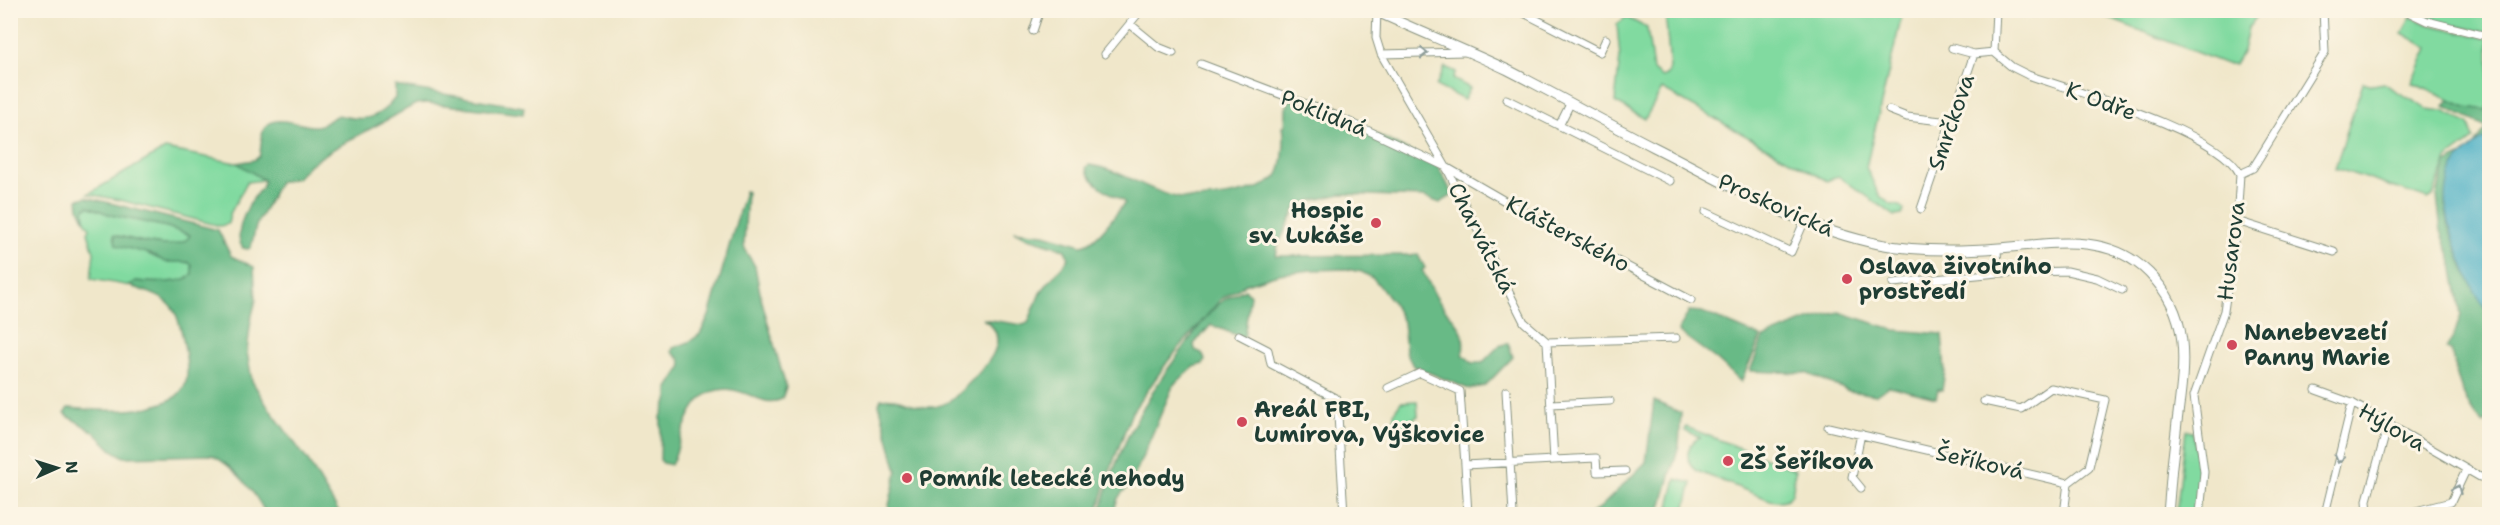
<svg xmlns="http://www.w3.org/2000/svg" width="2500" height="525" font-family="'Shantell Sans',sans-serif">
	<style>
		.green { fill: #81daa0; stroke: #508c6a; stroke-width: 1.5 }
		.forest { fill: #68ba86; stroke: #447c5d; stroke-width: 1.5 }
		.water { fill: #46aec5; stroke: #32767c; stroke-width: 1.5 }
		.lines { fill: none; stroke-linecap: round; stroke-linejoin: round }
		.minor-casing { stroke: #88927f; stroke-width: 9 }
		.tertiary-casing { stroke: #88927f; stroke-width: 11 }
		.minor { stroke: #fff; stroke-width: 7 }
		.tertiary { stroke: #fff; stroke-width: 9 }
		.oneway { stroke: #8f9e9a }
		.poi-dot { fill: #d1495b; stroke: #fcf5e5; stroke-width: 2 }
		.labels { text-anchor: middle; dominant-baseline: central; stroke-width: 6; stroke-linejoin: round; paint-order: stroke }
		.street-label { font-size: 22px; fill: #1f3d34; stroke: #fcf5e5 }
		.poi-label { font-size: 22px; font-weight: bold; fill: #1f3d34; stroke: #fcf5e5; text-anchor: start }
	</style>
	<rect width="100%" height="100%" fill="#fcf5e5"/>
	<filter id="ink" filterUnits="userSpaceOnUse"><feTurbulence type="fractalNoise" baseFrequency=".0167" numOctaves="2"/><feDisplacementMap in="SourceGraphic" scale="12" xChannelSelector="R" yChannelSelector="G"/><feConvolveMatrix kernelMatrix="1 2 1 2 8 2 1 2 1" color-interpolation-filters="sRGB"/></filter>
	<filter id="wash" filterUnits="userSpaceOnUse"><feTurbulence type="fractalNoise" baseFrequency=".008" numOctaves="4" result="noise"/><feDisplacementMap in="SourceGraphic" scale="24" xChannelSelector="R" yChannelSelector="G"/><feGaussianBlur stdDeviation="1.35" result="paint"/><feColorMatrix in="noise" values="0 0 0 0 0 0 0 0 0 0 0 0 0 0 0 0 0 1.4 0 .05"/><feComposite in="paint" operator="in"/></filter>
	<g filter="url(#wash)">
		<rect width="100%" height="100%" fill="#f0e7ca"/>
		<path class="green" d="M 1670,11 L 1903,11 L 1866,167 L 1879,195 L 1890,204 L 1900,206 L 1904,210 L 1902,215 L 1895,216 L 1838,176 L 1827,181 L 1662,89 L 1645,119 L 1615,102 L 1620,57 L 1617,25 L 1626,17 L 1647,28 L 1653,70 L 1662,77 L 1668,74 L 1670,68 L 1666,22 Z
			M 2090,11 L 2261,11 L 2248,28 L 2243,51 L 2235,64 L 2226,64 Z
			M 2414,11 L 2489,11 L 2489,33 L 2442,22 Z
			M 2411,17 L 2427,24 L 2489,39 L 2490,103 L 2486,110 L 2466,107 L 2412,83 L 2428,48 L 2402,33 Z
			M 1445,67 L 1456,72 L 1453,79 L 1470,88 L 1464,100 L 1436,86 Z
			M 2363,82 L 2373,85 L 2383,83 L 2427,109 L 2443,111 L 2469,124 L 2474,139 L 2447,159 L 2433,196 L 2428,199 L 2335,168 Z
			M 165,149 L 256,167 L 264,180 L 247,182 L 230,214 L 228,224 L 220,226 L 120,200 L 88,194 Z
			M 88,206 L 111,215 L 167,227 L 190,235 C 180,255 133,239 114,235 C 129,243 149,257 165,261 C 175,264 183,258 192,265 L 192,275 C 182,284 149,283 136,281 L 130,286 L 91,279 L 94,252 L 88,232 L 90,228 L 85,221 L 84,210 Z
			M 1417,401 L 1418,416 L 1411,420 L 1413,436 L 1400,437 L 1399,434 L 1395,434 L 1394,412 L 1401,402 Z
			M 1686,427 L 1796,470 C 1790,480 1802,506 1770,500 L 1697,471 C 1683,460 1686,445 1700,437 L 1685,431 Z
			M 2186,430 L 2193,431 L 2200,475 L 2197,514 L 2176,514 Z
			M 1676,479 L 1692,483 L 1685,510 L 1669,507 Z"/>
		<path class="forest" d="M 395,86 L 524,107 L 523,114 L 427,103 L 416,104 L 335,148 L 310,164 L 297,178 L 279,182 L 256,226 L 251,247 L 248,249 L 243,248 C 232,234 248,205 257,193 C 261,188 264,187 264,180 L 237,163 L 254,160 L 259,157 C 262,148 260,137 264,129 C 274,111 302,128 317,126 C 325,125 331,118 338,115 C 363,122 378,120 395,98 Z
			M 1291,99 L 1343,117 L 1438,166 L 1453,195 L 1440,203 L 1424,197 L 1341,194 L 1298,204 L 1278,245 L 1276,256 L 1418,255 L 1425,268 L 1422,270 C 1427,279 1432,290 1438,300 C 1452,322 1467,323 1463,354 L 1472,363 L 1482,363 L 1499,346 L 1508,343 L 1513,357 L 1485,386 L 1469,389 L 1413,366 L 1406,352 L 1403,322 L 1392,301 L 1374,279 L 1362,272 L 1347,269 L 1312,270 L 1278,274 L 1246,284 L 1221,299 L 1168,361 L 1132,412 L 1108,476 L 1097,514 L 887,514 L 897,471 L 879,404 L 881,399 C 907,395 924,419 953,399 C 972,379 1021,342 983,319 L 1023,325 L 1028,323 L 1040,293 L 1069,258 L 1064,249 L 1028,238 L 1014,231 L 1044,234 L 1082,245 C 1096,244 1115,214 1125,203 C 1112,193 1089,184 1086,167 L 1089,165 C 1120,169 1146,190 1176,197 C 1197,203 1264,193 1277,176 C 1284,167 1285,137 1283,126 L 1285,126 L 1286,108 Z
			M 2449,100 L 2466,107 L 2486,110 L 2489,103 L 2489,135 L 2475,145 L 2487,127 L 2444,107 Z
			M 2465,154 L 2452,173 L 2445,204 L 2449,227 L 2464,269 L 2475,291 L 2489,312 L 2489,423 L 2486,420 L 2483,423 C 2462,403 2457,377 2451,350 L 2446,349 L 2455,333 L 2461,314 L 2451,258 L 2441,231 L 2437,195 L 2446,163 Z
			M 745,191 L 747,192 L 744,245 L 746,252 L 755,266 L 761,298 L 786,387 L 782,399 C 769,405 760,399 747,394 C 694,373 686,425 673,461 L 671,465 L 663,463 L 660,460 L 661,417 L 668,398 L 668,388 L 682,366 L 680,359 L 672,352 L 673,348 L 689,342 L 700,334 L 709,316 Z
			M 86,197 L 218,230 L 231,256 L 254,267 L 256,300 L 251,319 L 247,352 L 252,381 L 266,404 L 308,461 L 340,514 L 266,514 C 254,491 235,467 212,455 L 124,457 L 112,450 L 94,432 L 64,414 L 68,408 C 100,410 142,415 172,399 C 178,396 184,389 186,382 C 190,367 181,317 171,306 C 162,295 143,291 130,286 L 136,281 C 149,283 182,284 192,275 L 192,265 L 188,262 L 165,262 L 153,255 L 116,245 L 114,235 C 132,239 180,255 190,235 L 167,227 L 111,215 L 88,206 L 84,210 L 85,221 L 79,208 L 78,199 Z
			M 1245,289 L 1250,295 L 1244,338 L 1211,325 L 1194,344 L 1195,350 L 1202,353 L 1205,360 L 1203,364 L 1193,367 L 1173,386 L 1130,486 C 1118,494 1116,501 1114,514 L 1100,514 C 1115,453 1143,400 1182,350 C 1194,334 1208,311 1224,300 C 1230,296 1238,293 1245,289 Z
			M 1689,311 L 1702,312 L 1761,337 L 1741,382 L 1717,360 L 1678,331 Z
			M 1839,312 L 1895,330 L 1942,334 L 1945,371 L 1942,390 L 1938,389 L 1936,398 L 1889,386 L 1876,395 L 1849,391 L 1806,373 L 1750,371 L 1763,338 L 1805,321 Z
			M 1654,401 L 1681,413 L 1679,445 L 1660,511 L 1658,514 L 1590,514 L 1601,507 L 1646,462 Z"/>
		<path class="water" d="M 2489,136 L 2490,209 L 2486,220 L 2490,240 L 2489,312 C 2477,300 2469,280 2463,264 C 2442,213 2431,167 2489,136 Z"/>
	</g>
	<g filter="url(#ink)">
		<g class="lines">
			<defs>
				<path id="minor" d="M 1377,10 L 1376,38 L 1381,54 L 1446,167 L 1524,322 L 1547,342 L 1676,338
					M 1518,10 L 1600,52 L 1606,39
					M 1996,10 L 1994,52 L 2012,67 L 2028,75 C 2074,91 2220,132 2240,174
					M 2404,10 L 2427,21 L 2490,37
					M 1130,24 L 1158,47 L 1173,53
					M 1033,31 L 1040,10
					M 1952,48 L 1974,54
					M 1105,54 L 1141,10
					M 1381,54 L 1465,52
					M 1201,64 L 1335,115 L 1446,167 L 1517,208 L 1691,300
					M 1506,99 L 1670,181
					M 1889,110 L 1907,117 L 1950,122
					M 1559,126 L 1570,104
					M 2240,174 L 2253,168 L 2325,52 L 2323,10
					M 1921,209 L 1974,54 L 1994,52
					M 1706,212 L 1791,252 L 1804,222
					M 2237,221 L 2334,252
					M 1997,248 L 1998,273
					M 1893,283 L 1998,273 L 2067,271 L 2097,278 L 2122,290
					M 1239,335 L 1268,350 L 1271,364 L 1337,399 L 1344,514
					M 1388,388 L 1420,373 L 1460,391 L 1465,465
					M 2316,390 L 2352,403 L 2480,477
					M 1506,391 L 1513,514
					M 1984,401 L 2021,409 L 2051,388 L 2105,400 L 2089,467 L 2068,483
					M 1551,404 L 1610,401
					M 1828,427 L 2068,483
					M 1861,434 L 1852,477 L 1861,488
					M 1554,460 L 1596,458 L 1597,472 L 1625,471
					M 1468,514 L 1465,465 L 1554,460 L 1547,342
					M 2064,514 L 2068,483
					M 2200,514 L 2204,472 L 2194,396 L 2224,311 L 2237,221 L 2240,174
					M 2325,514 L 2352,403
					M 2368,514 L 2367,500 L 2388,425
					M 2404,514 L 2451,502 L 2466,470"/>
				<path id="tertiary" d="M 1373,10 C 1418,31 1464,49 1508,70 C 1557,95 1605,122 1654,147 C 1726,183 1798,228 1879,244 C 1918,252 1959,251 1999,248 C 2051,244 2107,231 2149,273 C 2193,317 2184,366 2177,422 C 2173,453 2170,484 2168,514"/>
			</defs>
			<use href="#minor" class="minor-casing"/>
			<use href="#tertiary" class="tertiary-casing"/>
			<use href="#minor" class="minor"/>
			<use href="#tertiary" class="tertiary"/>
		</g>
		<defs><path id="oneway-chevron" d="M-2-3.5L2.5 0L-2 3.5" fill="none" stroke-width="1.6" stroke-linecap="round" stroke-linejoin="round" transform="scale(1.5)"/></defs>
		<g class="oneway">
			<use href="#oneway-chevron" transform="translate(1424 53) rotate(-1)"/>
			<use href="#oneway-chevron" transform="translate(2339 459) rotate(104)"/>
			<use href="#oneway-chevron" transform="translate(2457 489) rotate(-65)"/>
		</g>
	</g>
	<g class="poi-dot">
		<circle cx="1376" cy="223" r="6"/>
		<circle cx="1847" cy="279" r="6"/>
		<circle cx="2232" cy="345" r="6"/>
		<circle cx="1242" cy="422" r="6"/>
		<circle cx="1728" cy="461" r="6"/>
		<circle cx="907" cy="478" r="6"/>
	</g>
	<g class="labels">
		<g class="street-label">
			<text transform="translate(2101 101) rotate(20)">K Odře</text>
			<text transform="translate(1324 113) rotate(22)">Poklidná</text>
			<text transform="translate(1951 122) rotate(-71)">Smrčkova</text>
			<text transform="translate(1776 205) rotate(24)">Proskovická</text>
			<text transform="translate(1568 234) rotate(28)">Klášterského</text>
			<text transform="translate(1482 238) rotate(63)">Charvátská</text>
			<text transform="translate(2231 251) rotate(-83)">Husarova</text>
			<text transform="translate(2392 427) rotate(30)">Hýlova</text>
			<text transform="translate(1980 462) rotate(13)">Šeříková</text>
		</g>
		<g class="poi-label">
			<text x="1364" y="210" text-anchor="end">Hospic<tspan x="1364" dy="25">sv. Lukáše</tspan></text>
			<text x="1859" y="266">Oslava životního<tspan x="1859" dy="25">prostředí</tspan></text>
			<text x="2244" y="332">Nanebevzetí<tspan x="2244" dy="25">Panny Marie</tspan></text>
			<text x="1254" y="409">Areál FBI,<tspan x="1254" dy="25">Lumírova, Výškovice</tspan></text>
			<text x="1740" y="461">ZŠ Šeříkova</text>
			<text x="919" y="478">Pomník letecké nehody</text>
		</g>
	</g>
	<rect width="2500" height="525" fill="none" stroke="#fcf5e5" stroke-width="36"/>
	<g transform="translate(57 468) rotate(87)" stroke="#fcf5e5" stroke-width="4.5" paint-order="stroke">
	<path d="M0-4.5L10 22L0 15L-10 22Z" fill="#1f3d34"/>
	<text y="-9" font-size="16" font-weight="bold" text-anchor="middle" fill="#1f3d34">N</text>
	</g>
</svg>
